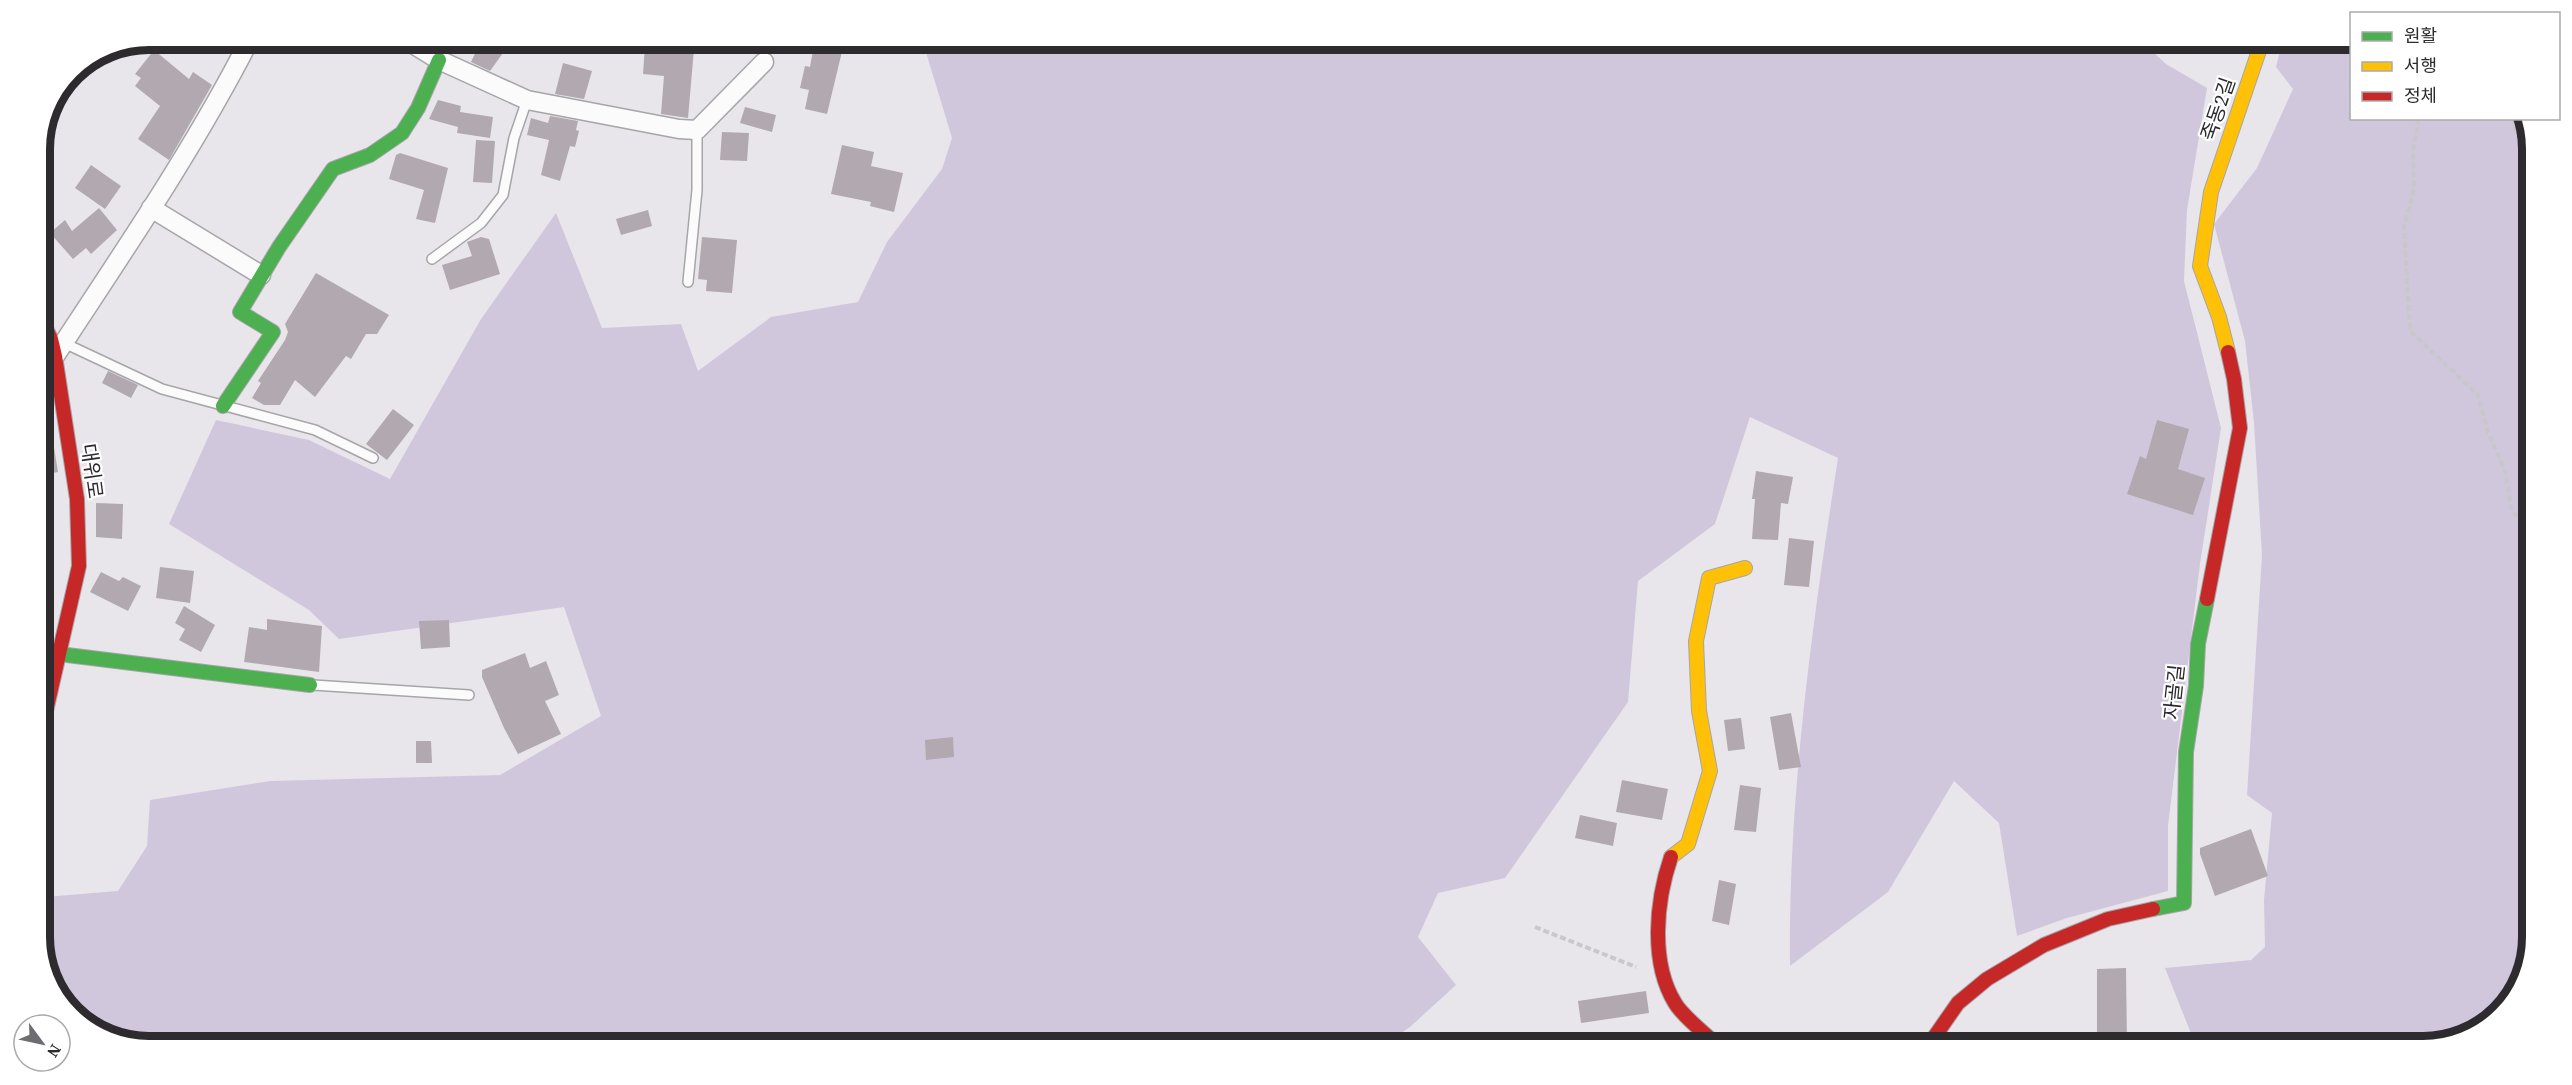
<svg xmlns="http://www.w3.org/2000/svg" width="2572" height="1085" font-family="'Source Serif 4','Noto Sans KR',serif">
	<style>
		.green { fill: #d1c7dd }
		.building { fill: #b2a8af }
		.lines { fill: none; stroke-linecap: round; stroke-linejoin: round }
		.lane-casing { stroke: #a6a5a8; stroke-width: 12 }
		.street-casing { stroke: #a6a5a8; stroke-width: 21 }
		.fast-casing { stroke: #a6a5a8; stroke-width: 16 }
		.slow-casing { stroke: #a6a5a8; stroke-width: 16 }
		.jam-casing { stroke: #a6a5a8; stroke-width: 16 }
		.path { stroke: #c8c7c9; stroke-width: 4; stroke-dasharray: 6 3; stroke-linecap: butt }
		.lane { stroke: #fcfbfc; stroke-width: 9 }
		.street { stroke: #fcfbfc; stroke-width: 18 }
		.fast { stroke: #4caf50; stroke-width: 14 }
		.slow { stroke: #ffc107; stroke-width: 14 }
		.jam { stroke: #c62828; stroke-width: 14 }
		.labels { text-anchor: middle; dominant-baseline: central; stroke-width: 4.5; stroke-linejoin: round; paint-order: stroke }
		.street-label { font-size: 20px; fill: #2d2b2e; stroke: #fff }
		.rim { fill: none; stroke: #2d2b2e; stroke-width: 8 }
	</style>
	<rect width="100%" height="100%" fill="#e8e6eb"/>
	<path class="green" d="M 908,39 L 2139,39 L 2166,64 L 2207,88 L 2187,210 L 2184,281 L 2221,428 L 2200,564 L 2168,826 L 2168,891 L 2067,918 L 2017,936 L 1999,823 L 1954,781 L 1888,892 L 1790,966 C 1788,796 1812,626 1838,458 L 1750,417 L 1715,524 L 1638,581 L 1628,702 L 1505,878 L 1438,893 L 1418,937 L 1456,985 L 1410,1027 L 1382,1046 L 148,1046 L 107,1038 L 61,1003 L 39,944 L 39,920 L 45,897 L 118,891 L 147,846 L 150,800 L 270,781 L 500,775 L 601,716 L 564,607 L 339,639 L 309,610 L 169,524 L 216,420 L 309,440 L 390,479 L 481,319 L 556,213 L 602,328 L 681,324 L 698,371 L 771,317 L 858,302 L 887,242 L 942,169 L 952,138 L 925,49 Z
		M 2283,39 L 2351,39 L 2352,118 L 2524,119 L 2533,141 L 2533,937 L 2525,978 L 2485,1027 L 2424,1046 L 2196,1046 L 2165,968 L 2251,960 L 2265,947 L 2264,900 L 2272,813 L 2247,795 L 2262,555 L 2254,423 L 2245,341 L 2214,224 L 2257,168 L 2293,89 L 2276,67 Z"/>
	<path class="building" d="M 482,39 L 513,39 L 490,71 L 471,62 Z
		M 815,39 L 845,39 L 827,114 L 805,109 L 809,90 L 800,88 L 805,66 L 810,67 Z
		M 645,45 L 694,49 L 688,118 L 661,114 L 664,76 L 643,74 Z
		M 154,50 L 189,79 L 193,72 L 212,85 L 169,160 L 138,139 L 160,106 L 135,86 L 141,78 L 135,74 Z
		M 563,63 L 592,71 L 584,99 L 555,94 Z
		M 438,100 L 461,106 L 460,112 L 493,117 L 490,138 L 457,133 L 458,127 L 429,119 Z
		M 745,107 L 776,115 L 772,132 L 740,123 Z
		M 550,116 L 578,121 L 576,130 L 579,131 L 575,147 L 570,146 L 560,181 L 541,175 L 549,140 L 527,135 L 531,118 L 548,123 Z
		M 722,132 L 749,133 L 747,161 L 720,160 Z
		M 476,140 L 495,141 L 492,183 L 473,182 Z
		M 842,145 L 874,152 L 871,166 L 903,173 L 894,212 L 870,206 L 871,202 L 831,194 Z
		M 400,153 L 448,168 L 435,223 L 416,219 L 424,190 L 389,179 L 396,155 Z
		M 91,165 L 121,186 L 105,209 L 75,188 Z
		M 99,208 L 117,230 L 91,254 L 86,248 L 73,259 L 50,233 L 65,220 L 72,231 Z
		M 648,210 L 652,226 L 621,235 L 616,219 Z
		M 481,237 L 489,239 L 500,274 L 450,290 L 442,265 L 472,256 L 467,242 Z
		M 702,237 L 737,240 L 732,293 L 706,291 L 707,280 L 698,279 Z
		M 316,273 L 389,315 L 377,334 L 366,334 L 351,359 L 346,356 L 315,397 L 295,380 L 280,405 L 264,405 L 252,398 L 261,383 L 258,381 L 285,340 L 288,332 L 285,324 Z
		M 39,354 L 58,472 L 39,476 Z
		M 108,371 L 138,385 L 131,398 L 102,383 Z
		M 393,409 L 414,425 L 387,460 L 366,444 Z
		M 2157,420 L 2189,429 L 2178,469 L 2205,478 L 2193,515 L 2127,494 L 2140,456 L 2146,459 Z
		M 1756,471 L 1793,477 L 1788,504 L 1781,503 L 1778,540 L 1752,539 L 1755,499 L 1752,499 Z
		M 96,503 L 123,504 L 122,539 L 96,537 Z
		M 1789,538 L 1814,541 L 1809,587 L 1784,585 Z
		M 160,567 L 194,571 L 190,603 L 156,598 Z
		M 101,572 L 119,581 L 123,577 L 141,586 L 128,611 L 90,592 Z
		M 184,606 L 215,625 L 201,652 L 179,640 L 185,629 L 175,623 Z
		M 267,619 L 322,626 L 319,672 L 244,662 L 249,627 L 267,630 Z
		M 449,620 L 450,647 L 421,649 L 419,621 Z
		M 525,653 L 530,668 L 546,661 L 559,695 L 545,701 L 561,734 L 518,754 L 504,728 L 482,677 L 482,670 Z
		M 1791,713 L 1801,767 L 1779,770 L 1770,717 Z
		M 1741,718 L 1745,749 L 1728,751 L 1724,720 Z
		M 953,737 L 954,757 L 926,760 L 925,740 Z
		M 416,741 L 431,741 L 432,763 L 416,763 Z
		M 1622,780 L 1668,789 L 1662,820 L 1616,812 Z
		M 1740,785 L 1761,788 L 1756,832 L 1734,830 Z
		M 1580,815 L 1617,823 L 1613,846 L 1575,838 Z
		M 2251,829 L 2268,876 L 2215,896 L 2200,854 L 2200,848 Z
		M 1719,880 L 1736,884 L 1729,925 L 1712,921 Z
		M 2126,968 L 2127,1046 L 2097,1046 L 2097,969 Z
		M 1646,991 L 1649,1013 L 1581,1023 L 1578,1001 Z"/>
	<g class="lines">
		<defs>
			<path id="lane" d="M 2190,39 L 2199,43 L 2260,41
				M 432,259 L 481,223 L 503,195 L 514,138 L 527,100
				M 688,282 L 697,190 L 697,130
				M 64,343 L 162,389 L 315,430 L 373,458
				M 313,685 L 469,695"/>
			<path id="street" d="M 405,39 L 439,60 L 527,100 L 679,129 L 697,130 L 764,62
				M 151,208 L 261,275
				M 55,356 C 123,252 194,149 250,39"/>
			<path id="fast" d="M 223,406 L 273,332 L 240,312 L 279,247 L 333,169 L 370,155 L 402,133 L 418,108 L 439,60
				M 59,654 L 310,685
				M 2153,909 L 2184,903 L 2186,752 L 2196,686 L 2198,644 L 2207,599"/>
			<path id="slow" d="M 2228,352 L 2219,317 L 2200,266 L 2211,192 L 2263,39
				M 1671,857 L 1688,844 L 1710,771 L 1699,711 L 1696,641 L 1709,578 L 1745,568"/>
			<path id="jam" d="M 39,314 L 51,339 L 55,356 L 77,499 L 79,566 L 39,742
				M 2207,599 L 2240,428 L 2234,379 L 2228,352
				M 1671,857 C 1656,901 1650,962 1675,1003 C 1683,1017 1706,1034 1718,1046
				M 1928,1046 L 1958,1003 L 1987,979 L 2044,945 L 2108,919 L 2153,909"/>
		</defs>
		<use href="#lane" class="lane-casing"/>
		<use href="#street" class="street-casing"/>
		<use href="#fast" class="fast-casing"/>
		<use href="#slow" class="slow-casing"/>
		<use href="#jam" class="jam-casing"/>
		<path class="path" d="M 2419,118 L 2413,150 L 2414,188 L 2404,228 L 2410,331 L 2478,395 L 2488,432 L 2505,471 L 2512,511 L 2533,533
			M 2513,118 L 2516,131 L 2533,150
			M 1535,927 L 1636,967"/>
		<use href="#lane" class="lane"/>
		<use href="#street" class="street"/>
		<use href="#fast" class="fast"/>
		<use href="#slow" class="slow"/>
		<use href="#jam" class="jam"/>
	</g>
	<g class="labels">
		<g class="street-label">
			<text transform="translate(2218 109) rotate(-71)">죽동2길</text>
			<text transform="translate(92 471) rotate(82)">대위로</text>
			<text transform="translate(2174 692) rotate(-84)">자골길</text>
		</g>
	</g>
	<path d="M0 0H2572V1085H0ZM149 50H2423A99 99 0 0 1 2522 149V937A99 99 0 0 1 2423 1036H149A99 99 0 0 1 50 937V149A99 99 0 0 1 149 50Z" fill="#fff" fill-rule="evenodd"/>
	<path class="rim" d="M149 50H2423A99 99 0 0 1 2522 149V937A99 99 0 0 1 2423 1036H149A99 99 0 0 1 50 937V149A99 99 0 0 1 149 50Z"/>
	<rect x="2350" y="12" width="210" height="108" fill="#ffffff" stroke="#abaaab" stroke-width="1.5"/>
	<rect x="2362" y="32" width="30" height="9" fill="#4caf50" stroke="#abaaab" stroke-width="1.5"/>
	<text x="2404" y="42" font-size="18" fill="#2d2b2e">원활</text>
	<rect x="2362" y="62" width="30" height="9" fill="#ffc107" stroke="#abaaab" stroke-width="1.5"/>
	<text x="2404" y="72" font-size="18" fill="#2d2b2e">서행</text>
	<rect x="2362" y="92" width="30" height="9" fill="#c62828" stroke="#abaaab" stroke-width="1.5"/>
	<text x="2404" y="102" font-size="18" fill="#2d2b2e">정체</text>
	<g transform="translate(42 1043) rotate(123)"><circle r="28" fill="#ffffff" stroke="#abaaab" stroke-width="1.5"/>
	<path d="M0-4.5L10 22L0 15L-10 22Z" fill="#6e6c70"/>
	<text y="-9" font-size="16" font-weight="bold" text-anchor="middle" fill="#2d2b2e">N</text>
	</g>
</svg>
